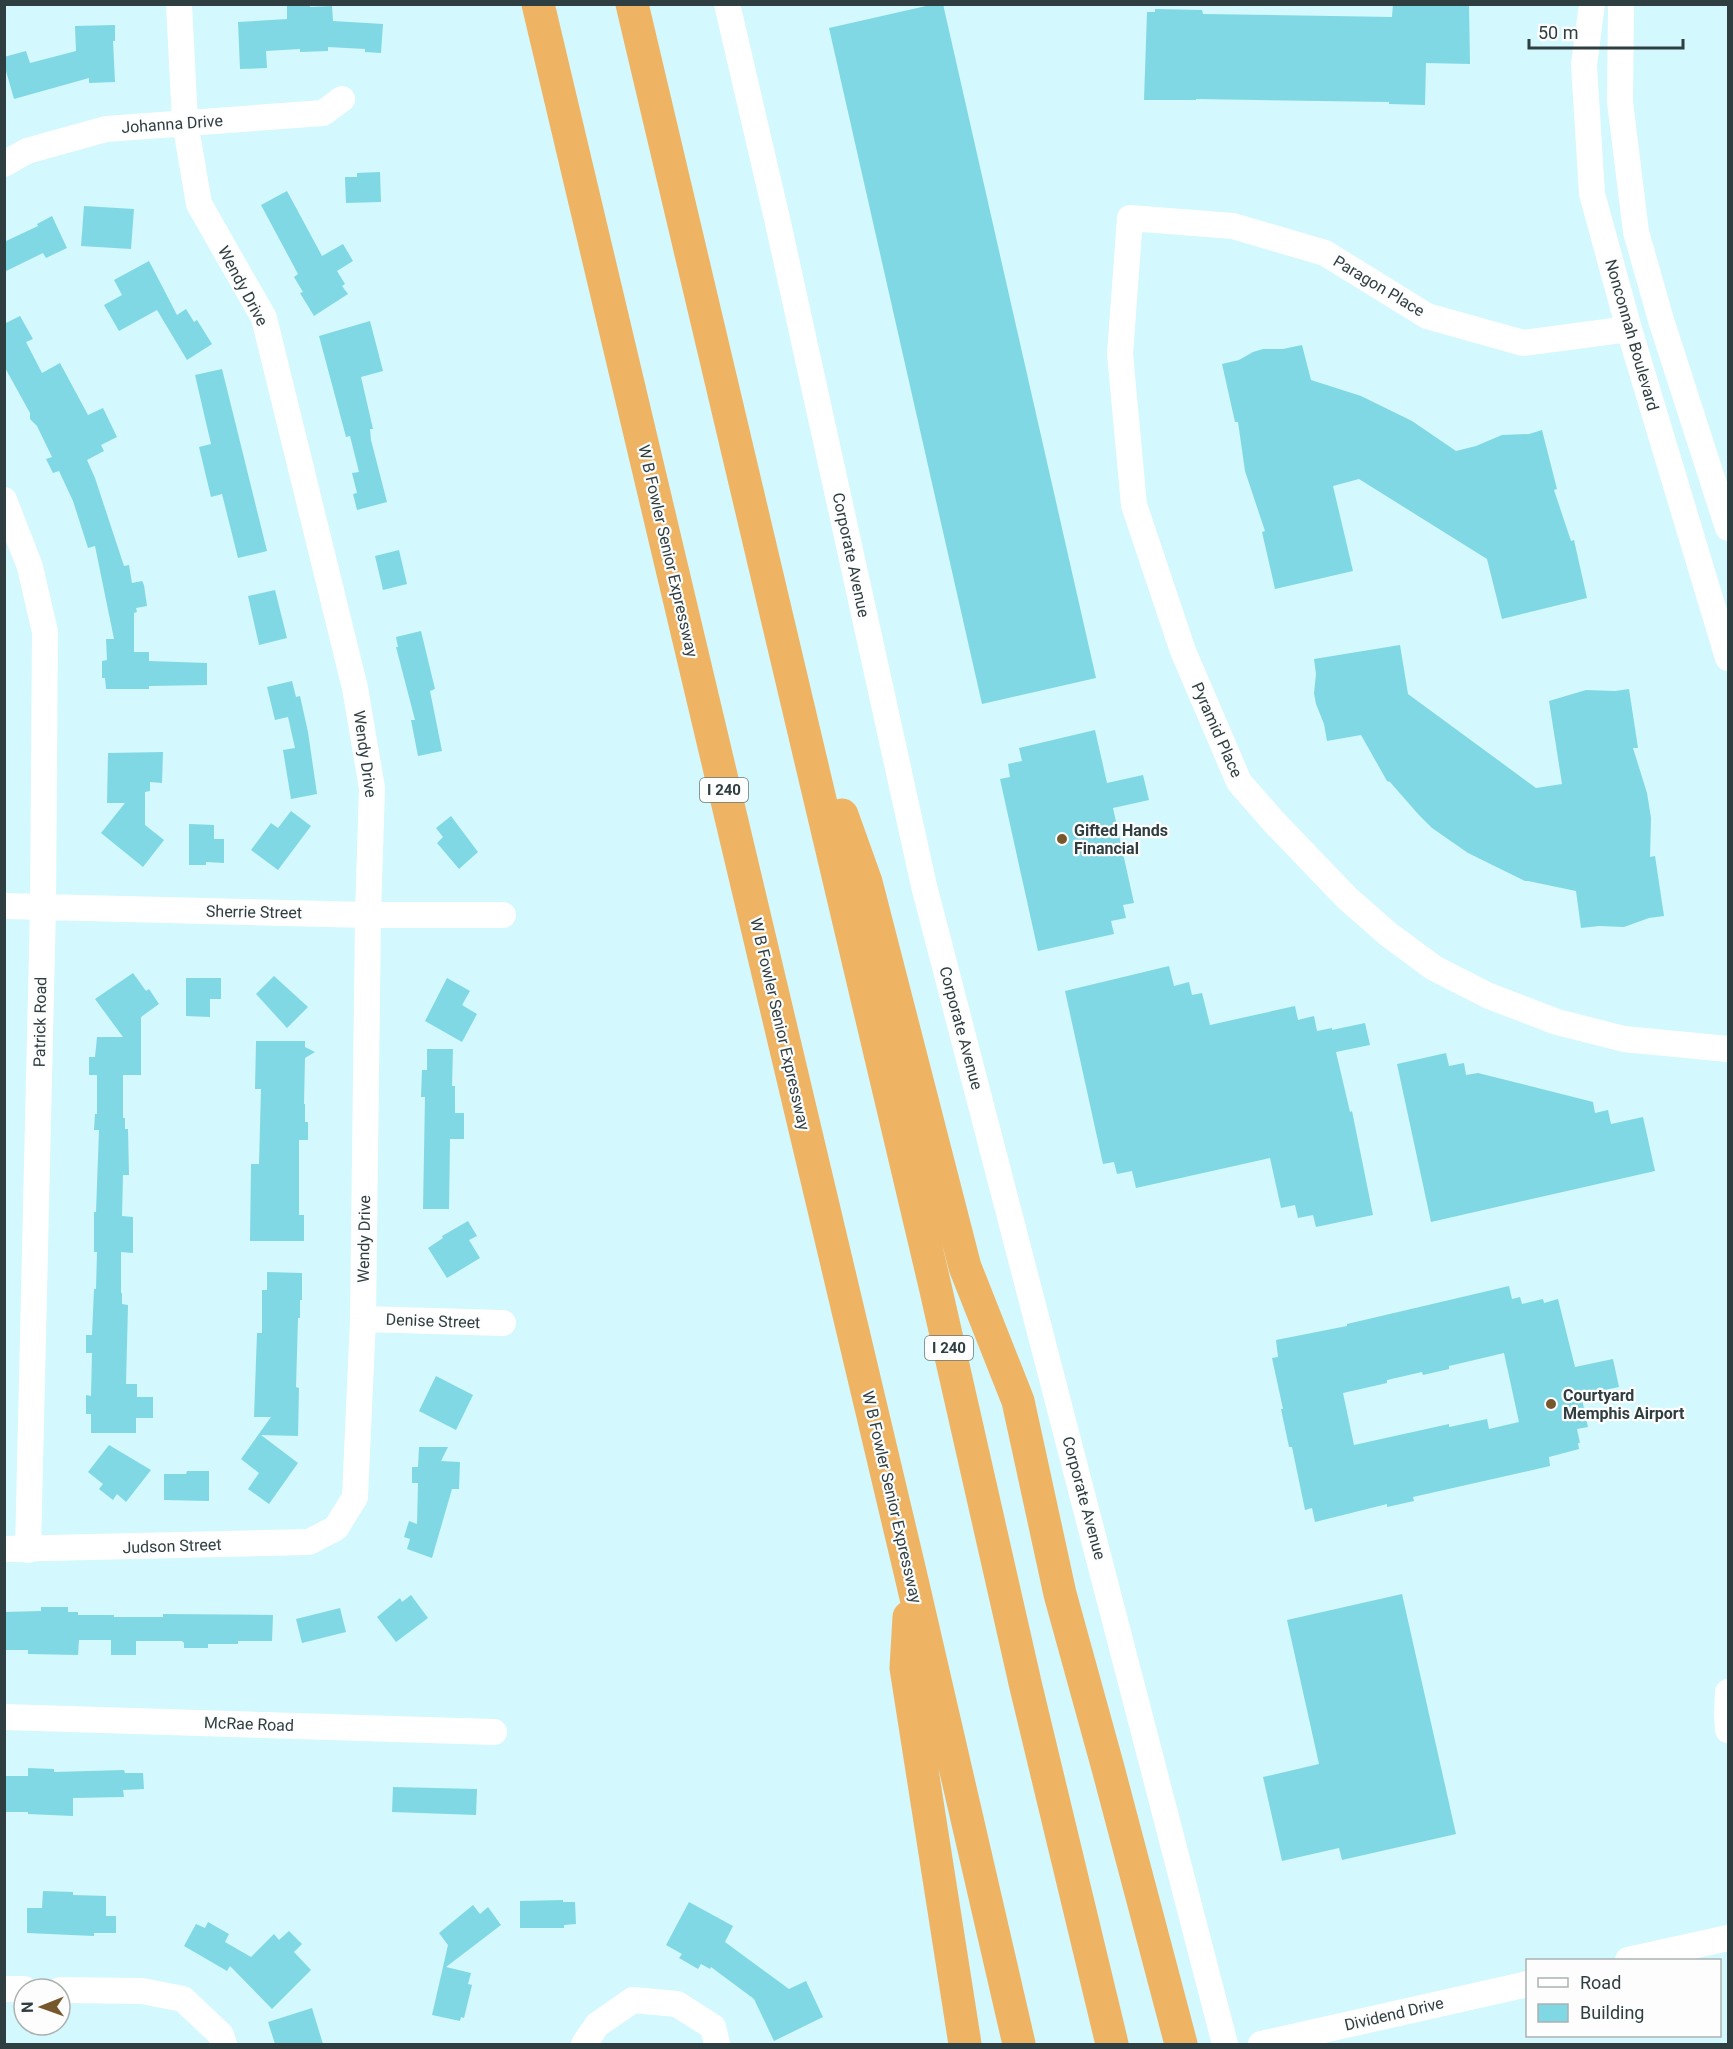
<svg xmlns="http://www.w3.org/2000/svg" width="1733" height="2049" font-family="Roboto,sans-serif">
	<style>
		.building { fill: #80d8e4; fill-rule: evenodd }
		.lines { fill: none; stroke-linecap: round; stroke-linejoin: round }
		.minor { stroke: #fff; stroke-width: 26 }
		.highway { stroke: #eeb463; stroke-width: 33 }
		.poi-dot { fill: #77582d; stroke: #fdfdfd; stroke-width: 2 }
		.labels { text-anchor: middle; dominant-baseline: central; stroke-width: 4.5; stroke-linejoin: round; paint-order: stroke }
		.shield { fill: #fdfdfd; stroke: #6d7779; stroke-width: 1.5 }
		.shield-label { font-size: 15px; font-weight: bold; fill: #2f3e40 }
		.street-label { font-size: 16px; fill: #2f3e40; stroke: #fdfdfd }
		.poi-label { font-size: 16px; font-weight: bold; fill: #2f3e40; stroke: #fdfdfd; text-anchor: start }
	</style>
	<rect width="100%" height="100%" fill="#d3f8fd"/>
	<path class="building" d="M 287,4 L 310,4 L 310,7 L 332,6 L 333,21 L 383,24 L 381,53 L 365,52 L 365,49 L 328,47 L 328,51 L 300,52 L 300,49 L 266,51 L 267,68 L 240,69 L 238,22 L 287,19 Z
		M 935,4 L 943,4 L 1096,678 L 982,704 L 829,28 Z
		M 1393,4 L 1469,4 L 1470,64 L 1426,63 L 1425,105 L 1389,104 L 1389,102 L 1196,99 L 1196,100 L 1144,100 L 1147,12 L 1155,12 L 1155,9 L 1202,10 L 1203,14 L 1392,17 Z
		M 115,25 L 115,41 L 113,41 L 115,82 L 89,83 L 89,78 L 14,99 L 4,64 L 4,57 L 26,51 L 30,63 L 76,51 L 75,26 Z
		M 380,172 L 381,202 L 346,203 L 345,177 L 357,177 L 357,173 Z
		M 287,191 L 322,256 L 343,244 L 353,261 L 337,271 L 345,284 L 342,286 L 348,294 L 314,316 L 300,293 L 303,292 L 294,277 L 298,274 L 261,205 Z
		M 84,206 L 134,209 L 131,249 L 81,246 Z
		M 52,216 L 67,248 L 46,258 L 43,253 L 4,272 L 4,242 L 38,226 L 37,224 Z
		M 149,261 L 177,315 L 186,309 L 194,322 L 197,320 L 212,344 L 187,360 L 157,310 L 119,331 L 104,305 L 122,295 L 114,280 Z
		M 20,316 L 33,339 L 26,342 L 42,373 L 60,363 L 88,415 L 103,408 L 117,437 L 101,445 L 104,451 L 87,460 L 95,478 L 124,566 L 129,565 L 132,583 L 142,581 L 144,585 L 147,606 L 136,608 L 137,612 L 134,613 L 134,652 L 149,652 L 149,661 L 207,663 L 207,685 L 149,686 L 149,689 L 106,689 L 105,678 L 102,678 L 102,661 L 107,660 L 106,639 L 114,639 L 95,546 L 88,548 L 73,501 L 59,471 L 53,473 L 46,459 L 52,457 L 37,426 L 30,419 L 30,413 L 4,366 L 4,324 Z
		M 370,321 L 383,371 L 361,377 L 373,429 L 370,429 L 371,440 L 387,502 L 357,510 L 353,494 L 357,493 L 352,473 L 359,472 L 350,436 L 346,437 L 319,336 Z
		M 1302,345 L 1311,380 L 1361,396 L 1412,421 L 1456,451 L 1476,446 L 1502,435 L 1529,434 L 1542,430 L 1557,489 L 1554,490 L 1571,541 L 1574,540 L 1587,598 L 1502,619 L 1487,559 L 1359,479 L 1333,486 L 1353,571 L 1275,589 L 1262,532 L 1265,531 L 1245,471 L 1238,422 L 1235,422 L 1222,364 L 1239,360 L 1253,352 L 1263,349 L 1283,349 Z
		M 222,369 L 267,551 L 238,558 L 222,494 L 211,497 L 199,447 L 211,444 L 195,375 Z
		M 399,550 L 407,584 L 383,590 L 375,556 Z
		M 275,590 L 287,638 L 259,645 L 248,596 Z
		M 421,631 L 435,689 L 430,691 L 442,751 L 418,756 L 411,720 L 415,720 L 396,647 L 398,647 L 396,637 Z
		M 1400,645 L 1408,694 L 1536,788 L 1562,784 L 1549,701 L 1586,690 L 1615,691 L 1629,689 L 1638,748 L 1633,748 L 1647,793 L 1651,818 L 1650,857 L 1655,856 L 1664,916 L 1649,918 L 1624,927 L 1599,926 L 1581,928 L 1576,891 L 1528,881 L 1525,881 L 1468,853 L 1432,828 L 1418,814 L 1390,782 L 1387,781 L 1361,735 L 1327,741 L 1324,724 L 1316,704 L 1314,693 L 1316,674 L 1314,659 Z
		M 292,681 L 296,697 L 300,696 L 308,732 L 317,794 L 291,799 L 283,750 L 295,748 L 288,717 L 275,720 L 267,687 Z
		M 1095,730 L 1107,783 L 1143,775 L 1149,800 L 1113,808 L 1134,903 L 1123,905 L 1126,918 L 1111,921 L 1114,934 L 1038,951 L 1000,779 L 1010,777 L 1008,764 L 1022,761 L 1019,748 Z
		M 163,752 L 162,783 L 150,782 L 150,791 L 145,792 L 145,825 L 164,840 L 143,867 L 101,833 L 125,803 L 107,803 L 108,753 Z
		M 291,811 L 311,826 L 278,870 L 251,850 L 271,823 L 278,828 Z
		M 451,816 L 478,852 L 459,869 L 437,843 L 443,837 L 436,828 Z
		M 189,824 L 214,825 L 214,839 L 224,839 L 224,863 L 206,862 L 206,865 L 189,865 Z
		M 1169,966 L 1174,986 L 1189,982 L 1192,995 L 1202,993 L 1210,1025 L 1295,1006 L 1298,1020 L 1314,1016 L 1317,1031 L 1332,1028 L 1332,1030 L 1365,1023 L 1370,1045 L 1336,1052 L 1350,1112 L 1352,1111 L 1373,1215 L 1316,1227 L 1313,1215 L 1298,1218 L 1295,1205 L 1281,1208 L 1270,1158 L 1136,1188 L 1132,1171 L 1117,1174 L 1114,1162 L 1103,1164 L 1065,991 Z
		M 133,973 L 146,991 L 149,989 L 159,1004 L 141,1017 L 141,1075 L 123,1075 L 123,1118 L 125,1118 L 125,1129 L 128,1129 L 129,1175 L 123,1175 L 122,1216 L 133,1217 L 133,1253 L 121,1252 L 121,1293 L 122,1293 L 122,1304 L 128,1305 L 126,1384 L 137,1384 L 137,1397 L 153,1397 L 153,1418 L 136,1418 L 136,1433 L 91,1433 L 91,1414 L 86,1414 L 86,1395 L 91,1396 L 92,1353 L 86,1353 L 86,1335 L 92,1335 L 94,1289 L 96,1289 L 97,1252 L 94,1252 L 94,1212 L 96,1212 L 99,1130 L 94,1130 L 95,1114 L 97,1114 L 97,1075 L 89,1075 L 89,1057 L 95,1057 L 97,1037 L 123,1037 L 95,999 Z
		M 274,976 L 308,1007 L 287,1028 L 256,994 Z
		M 186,978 L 221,978 L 221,999 L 210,999 L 210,1017 L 186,1016 Z
		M 447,978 L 470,991 L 462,1005 L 477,1014 L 462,1042 L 425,1021 Z
		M 256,1041 L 305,1041 L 305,1047 L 315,1052 L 305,1058 L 304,1104 L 305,1104 L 305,1122 L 308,1122 L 308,1140 L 299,1140 L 299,1215 L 304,1215 L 304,1241 L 250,1241 L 251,1164 L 259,1164 L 261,1089 L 255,1089 Z
		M 427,1049 L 453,1049 L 452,1086 L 455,1086 L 455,1113 L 464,1113 L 464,1139 L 450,1139 L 449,1209 L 423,1209 L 425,1097 L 421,1097 L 422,1070 L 427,1070 Z
		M 1446,1053 L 1449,1066 L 1464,1063 L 1466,1075 L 1478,1073 L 1593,1102 L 1595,1113 L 1608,1110 L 1611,1124 L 1643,1117 L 1655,1171 L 1431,1222 L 1397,1064 Z
		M 468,1221 L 477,1236 L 469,1240 L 480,1258 L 447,1278 L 428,1248 L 443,1238 L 442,1236 Z
		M 267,1272 L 302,1273 L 302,1300 L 300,1300 L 300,1318 L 298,1318 L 296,1387 L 299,1388 L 298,1436 L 261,1435 L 298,1463 L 269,1504 L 248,1489 L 259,1473 L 241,1459 L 271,1417 L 254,1417 L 257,1333 L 262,1333 L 262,1290 L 267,1290 Z
		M 1509,1286 L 1512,1299 L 1520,1297 L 1522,1304 L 1543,1299 L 1544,1303 L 1558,1299 L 1575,1367 L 1613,1359 L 1619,1387 L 1581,1395 L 1588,1427 L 1577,1429 L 1580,1443 L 1578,1443 L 1579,1449 L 1549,1457 L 1550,1466 L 1413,1497 L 1414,1501 L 1387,1507 L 1387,1504 L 1315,1522 L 1312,1508 L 1305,1510 L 1292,1447 L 1289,1447 L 1281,1409 L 1283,1409 L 1272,1358 L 1278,1357 L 1276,1340 L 1347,1326 L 1347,1324 ZM 1504,1353 L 1519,1422 L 1489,1429 L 1487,1419 L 1449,1427 L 1449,1424 L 1354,1445 L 1343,1393 L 1387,1383 L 1387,1380 L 1422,1372 L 1423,1375 L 1449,1369 L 1449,1366 Z
		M 436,1376 L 473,1395 L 456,1430 L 419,1411 Z
		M 109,1445 L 151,1470 L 126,1502 L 117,1494 L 113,1500 L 99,1489 L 103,1484 L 88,1472 Z
		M 419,1447 L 448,1447 L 441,1461 L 460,1462 L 459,1489 L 452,1489 L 432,1558 L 407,1549 L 410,1539 L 404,1537 L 409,1521 L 417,1524 L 418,1483 L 412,1483 L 412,1467 L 418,1467 Z
		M 187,1471 L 209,1471 L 209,1501 L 164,1500 L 164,1474 L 186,1474 Z
		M 1402,1594 L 1456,1834 L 1342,1860 L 1339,1848 L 1282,1861 L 1263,1777 L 1319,1764 L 1287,1620 Z
		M 411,1595 L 428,1618 L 396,1642 L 377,1617 L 400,1598 L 402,1602 Z
		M 41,1607 L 68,1607 L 68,1612 L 78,1612 L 78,1615 L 114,1615 L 114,1617 L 163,1617 L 163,1614 L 273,1615 L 272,1641 L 238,1641 L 238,1644 L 208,1644 L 208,1648 L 184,1648 L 184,1643 L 182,1641 L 136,1641 L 136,1655 L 111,1655 L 111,1640 L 79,1640 L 78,1655 L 28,1654 L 28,1650 L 4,1650 L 4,1612 L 41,1611 Z
		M 340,1608 L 346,1632 L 302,1643 L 296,1619 Z
		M 28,1768 L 54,1769 L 54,1772 L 124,1770 L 125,1773 L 143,1773 L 144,1789 L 123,1790 L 124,1797 L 73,1798 L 73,1816 L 28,1814 L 28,1812 L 4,1812 L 4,1776 L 28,1776 Z
		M 393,1787 L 477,1789 L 476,1815 L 392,1812 Z
		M 43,1891 L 73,1892 L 73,1895 L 106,1896 L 106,1916 L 116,1916 L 116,1933 L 94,1933 L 94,1936 L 27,1933 L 27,1908 L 42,1908 Z
		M 563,1900 L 563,1902 L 575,1902 L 576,1924 L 564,1925 L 564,1928 L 520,1928 L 520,1901 Z
		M 689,1902 L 733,1926 L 725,1942 L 789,1989 L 806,1981 L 823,2017 L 774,2041 L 754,1999 L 711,1967 L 710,1969 L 701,1964 L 698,1969 L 679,1958 L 682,1954 L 666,1945 Z
		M 473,1905 L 480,1914 L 488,1907 L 501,1925 L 446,1967 L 471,1973 L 468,1984 L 472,1985 L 464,2018 L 461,2017 L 460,2021 L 432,2015 L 448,1945 L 439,1933 Z
		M 208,1922 L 229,1934 L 225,1942 L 251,1957 L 274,1934 L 279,1940 L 289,1931 L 302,1944 L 294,1952 L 311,1970 L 272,2009 L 230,1966 L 227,1971 L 184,1946 L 196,1924 L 205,1928 Z
		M 312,2008 L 323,2044 L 275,2044 L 268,2022 Z"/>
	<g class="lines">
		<path class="minor" d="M 727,4 L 778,223 L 924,886 L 1225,2044
			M 1592,4 L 1584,65 L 1592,194 L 1629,329 L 1728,658
			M 1621,4 L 1620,102 L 1636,232 L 1661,320 L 1728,528
			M 4,164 L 27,151 L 106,129 L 323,113 L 342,99
			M 1629,329 L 1523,343 L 1427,316 L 1325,253 L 1233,226 L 1130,218 L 1120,354 L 1134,505 L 1183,651 L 1239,782 L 1274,822 L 1347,898 L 1388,934 L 1434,968 L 1489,996 L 1557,1022 L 1624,1039 L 1728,1049
			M 4,500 L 30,567 L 45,632 L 43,907 L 28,1550
			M 4,906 L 368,915 L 503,915
			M 363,1319 L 503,1323
			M 4,1549 L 309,1542 L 336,1528 L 355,1497 L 363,1319 L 368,915 L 372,788 L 355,688 L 264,318 L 199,204 L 185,122 L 179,4
			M 1728,1692 L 1727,1715 L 1728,1730
			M 4,1717 L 494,1732
			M 1628,1960 L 1728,1938
			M 4,1989 L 24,1989
			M 60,1990 L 142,1991 L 183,1999 L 221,2035 L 224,2044
			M 584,2044 L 597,2025 L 633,2000 L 677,2004 L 713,2027 L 717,2044
			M 1261,2044 L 1528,1984"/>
		<path class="highway" d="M 538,4 L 911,1576 L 1019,2044
			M 632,4 L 935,1286 L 1026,1687 L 1112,2044
			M 842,815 L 866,882 L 965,1267 L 1018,1401 L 1060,1594 L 1108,1768 L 1181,2044
			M 909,1617 L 906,1668 L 965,2044"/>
	</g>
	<g class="poi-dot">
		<circle cx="1062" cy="839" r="6"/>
		<circle cx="1551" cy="1404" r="6"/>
	</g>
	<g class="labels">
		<g class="shield">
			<rect x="700" y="778" width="48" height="24" rx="4.5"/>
			<rect x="925" y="1336" width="48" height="24" rx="4.5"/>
		</g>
		<g class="shield-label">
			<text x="724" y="790">I 240</text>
			<text x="949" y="1348">I 240</text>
		</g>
		<g class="street-label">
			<text transform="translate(172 124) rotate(-4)">Johanna Drive</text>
			<text transform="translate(243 286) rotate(62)">Wendy Drive</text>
			<text transform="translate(1379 286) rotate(31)">Paragon Place</text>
			<text transform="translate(1632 335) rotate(74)">Nonconnah Boulevard</text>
			<text transform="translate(668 551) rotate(77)">W B Fowler Senior Expressway</text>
			<text transform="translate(851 555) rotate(78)">Corporate Avenue</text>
			<text transform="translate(1217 730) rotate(66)">Pyramid Place</text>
			<text transform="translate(365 754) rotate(82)">Wendy Drive</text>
			<text transform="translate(254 912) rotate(1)">Sherrie Street</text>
			<text transform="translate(40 1022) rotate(-89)">Patrick Road</text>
			<text transform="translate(780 1024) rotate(77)">W B Fowler Senior Expressway</text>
			<text transform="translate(961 1028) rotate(75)">Corporate Avenue</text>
			<text transform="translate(364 1239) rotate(-89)">Wendy Drive</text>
			<text transform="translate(433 1321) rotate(2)">Denise Street</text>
			<text transform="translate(892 1497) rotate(77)">W B Fowler Senior Expressway</text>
			<text transform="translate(1084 1498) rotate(75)">Corporate Avenue</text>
			<text transform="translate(172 1546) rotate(-2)">Judson Street</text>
			<text transform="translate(249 1724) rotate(2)">McRae Road</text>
			<text transform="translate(1394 2014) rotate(-13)">Dividend Drive</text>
		</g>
		<g class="poi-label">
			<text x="1074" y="830">Gifted Hands<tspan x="1074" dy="18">Financial</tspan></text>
			<text x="1563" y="1395">Courtyard<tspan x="1563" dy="18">Memphis Airport</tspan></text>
		</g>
	</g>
	<rect width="1733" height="2049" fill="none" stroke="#2f3e40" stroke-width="12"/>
	<rect x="1526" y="1959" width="195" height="78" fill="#fdfdfd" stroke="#abb1b1" stroke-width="1.5"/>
	<rect x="1538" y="1978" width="30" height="9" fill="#ffffff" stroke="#abb1b1" stroke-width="1.5"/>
	<text x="1580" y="1989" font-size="18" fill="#2f3e40">Road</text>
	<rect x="1538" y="2004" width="30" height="18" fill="#80d8e4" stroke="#abb1b1" stroke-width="1.5"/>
	<text x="1580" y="2019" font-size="18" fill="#2f3e40">Building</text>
	<g transform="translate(42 2007) rotate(269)"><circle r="28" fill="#fdfdfd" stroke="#abb1b1" stroke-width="1.5"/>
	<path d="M0-4.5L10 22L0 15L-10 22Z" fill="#77582d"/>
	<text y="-9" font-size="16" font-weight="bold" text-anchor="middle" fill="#2f3e40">N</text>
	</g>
	<path d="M1529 39v9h154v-9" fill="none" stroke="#2f3e40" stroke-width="3"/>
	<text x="1538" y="39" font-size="18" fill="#2f3e40" stroke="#fdfdfd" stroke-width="4.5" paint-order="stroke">50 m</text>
</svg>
